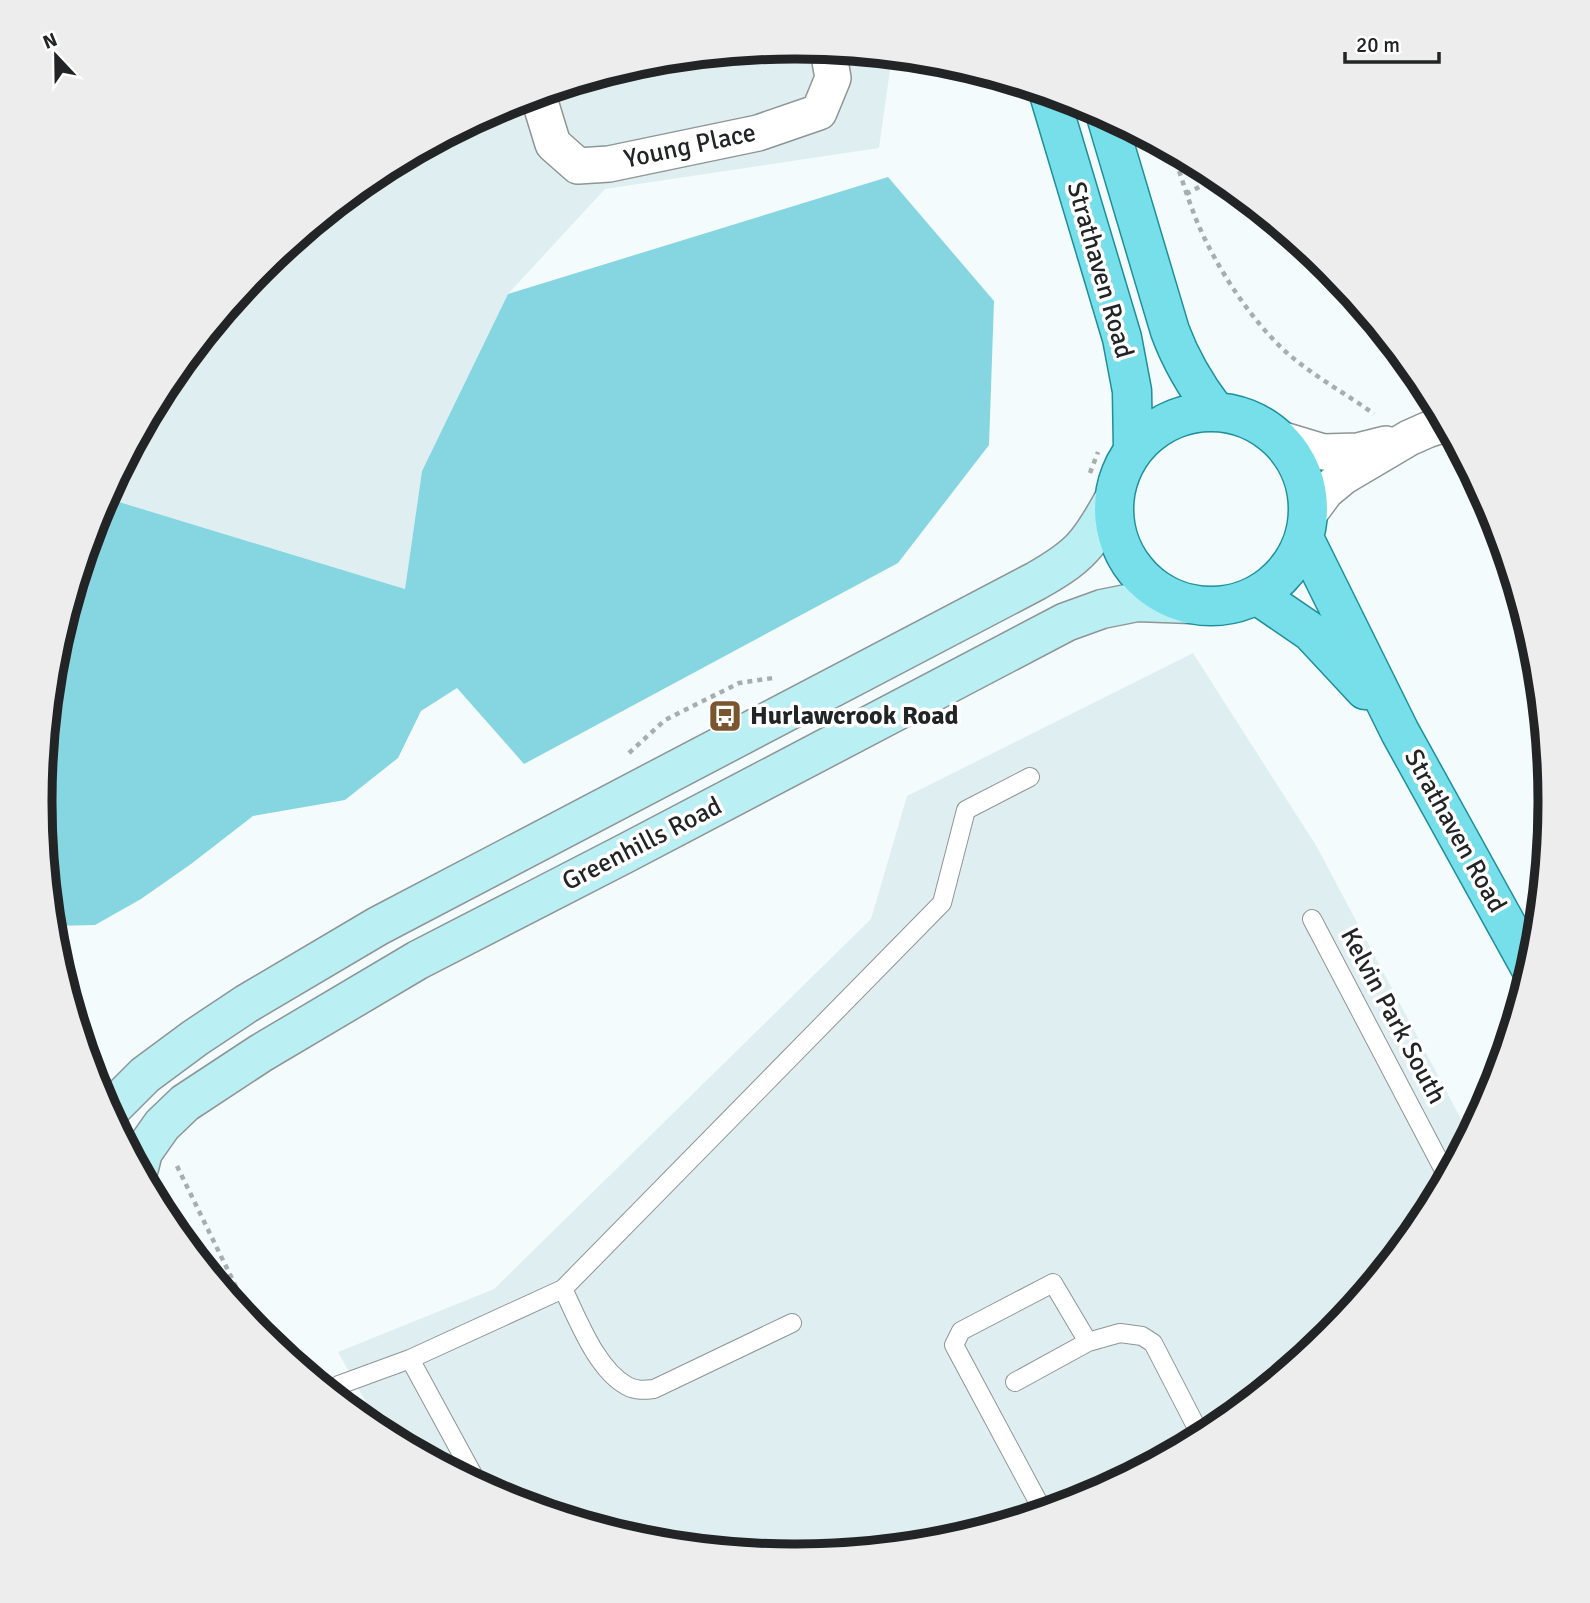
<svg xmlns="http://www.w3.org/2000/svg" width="1590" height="1603" font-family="Signika,sans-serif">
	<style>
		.built { fill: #dfeff1 }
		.green { fill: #85d6e0 }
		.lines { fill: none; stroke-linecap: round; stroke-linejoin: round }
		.lane-casing { stroke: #8e9595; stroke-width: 20 }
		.street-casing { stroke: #8e9595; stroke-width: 38 }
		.secondary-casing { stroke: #8e9595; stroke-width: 41 }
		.primary-casing { stroke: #1d8f9b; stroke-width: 41 }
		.path { stroke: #a8adae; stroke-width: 4.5; stroke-dasharray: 5 5; stroke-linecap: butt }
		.lane { stroke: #fff; stroke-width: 18 }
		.street { stroke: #fff; stroke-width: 35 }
		.secondary { stroke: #baeff4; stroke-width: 38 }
		.primary { stroke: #76dfe9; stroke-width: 38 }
		.labels { text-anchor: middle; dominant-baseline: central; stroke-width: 7; stroke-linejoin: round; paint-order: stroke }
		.street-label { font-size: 26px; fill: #222425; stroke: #fff }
		.poi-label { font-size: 26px; font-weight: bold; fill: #222425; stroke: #fff; text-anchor: start }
		.rim { fill: none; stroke: #222425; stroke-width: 9 }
	</style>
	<rect width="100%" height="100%" fill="#f4fbfc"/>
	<path class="built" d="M 795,47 L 892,56 L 879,148 L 605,189 L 508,294 L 422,471 L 405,589 L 106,498 L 168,382 L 262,268 L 376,174 L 507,104 L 648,61 Z
		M 1193,653 L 1317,847 L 1469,1134 L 1422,1221 L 1328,1335 L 1214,1429 L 1083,1499 L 942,1542 L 795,1556 L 647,1542 L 506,1499 L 383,1433 L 338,1352 L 494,1289 L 871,919 L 907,796 Z"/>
	<path class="green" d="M 888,177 L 994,301 L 989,445 L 898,563 L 524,764 L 457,688 L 421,711 L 398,758 L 345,800 L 253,816 L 191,864 L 141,899 L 95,925 L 53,926 L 40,801 L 55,654 L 98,512 L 106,498 L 405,589 L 422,471 L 508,294 Z"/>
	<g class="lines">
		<defs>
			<path id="lane" d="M 1312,919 L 1447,1176
				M 563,1289 C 578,1319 596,1369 627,1386 C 636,1391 645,1390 654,1389 L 792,1323
				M 410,1359 L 478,1484
				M 1015,1382 L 1088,1342 L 1120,1333 L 1142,1336 L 1153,1343 L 1201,1436
				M 329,1391 L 339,1385 L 410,1359 L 563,1289 L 942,903 L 966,810 L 1030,777
				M 1043,1511 L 954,1345 L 961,1331 L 1053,1283 L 1088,1342"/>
			<path id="street" d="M 538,95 L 553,144 L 578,166 L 609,164 L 758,133 L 819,112 L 833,78 L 828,50
				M 1280,439 L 1323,452 L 1358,451 L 1386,444
				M 1309,514 L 1326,491 L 1343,477 L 1409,438 L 1427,430 L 1445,424"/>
			<path id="secondary" d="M 109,1111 L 145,1075 L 195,1038 L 246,1004 L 378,926 L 1036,581 C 1052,572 1069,562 1082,548 C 1095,534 1104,517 1113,501
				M 139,1168 L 143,1152 L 162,1125 L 185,1103 L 261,1053 L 418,960 L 626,853 L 1066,622 L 1102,609 L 1137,602 L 1191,604"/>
			<path id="primary" d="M 1049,94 L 1122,338 L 1132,391 L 1133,450
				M 1106,116 L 1170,331 C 1181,361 1196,386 1215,411
				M1114 509a97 97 0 1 1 194 0a97 97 0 1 1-194 0Z
				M 1304,538 L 1400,732 L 1530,967
				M 1257,595 L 1311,632 L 1365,690"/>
		</defs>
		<use href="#lane" class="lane-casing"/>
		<use href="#street" class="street-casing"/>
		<use href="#secondary" class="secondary-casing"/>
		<use href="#primary" class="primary-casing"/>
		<path class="path" d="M 1173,152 C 1181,176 1188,200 1198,224 C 1217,268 1250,319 1286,352 C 1313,376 1345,393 1374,414
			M 1186,194 L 1218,177
			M 1090,473 L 1098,452
			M 629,753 L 665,720 L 739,683 L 773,678
			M 177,1166 L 258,1332
			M 302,1368 L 316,1370"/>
		<use href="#lane" class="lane"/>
		<use href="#street" class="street"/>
		<use href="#secondary" class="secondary"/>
		<use href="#primary" class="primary"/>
	</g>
	<defs>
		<symbol id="bus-square" viewBox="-11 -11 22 22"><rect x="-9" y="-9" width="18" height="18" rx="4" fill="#79562f" stroke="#fff"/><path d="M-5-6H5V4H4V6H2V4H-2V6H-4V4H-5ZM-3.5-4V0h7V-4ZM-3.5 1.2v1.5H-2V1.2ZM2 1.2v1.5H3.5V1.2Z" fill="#fff"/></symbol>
	</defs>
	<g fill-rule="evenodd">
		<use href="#bus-square" x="706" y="697" width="38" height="38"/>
	</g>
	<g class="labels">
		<g class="street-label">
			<text transform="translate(690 146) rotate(-12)">Young Place</text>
			<text transform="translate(1100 270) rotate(74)">Strathaven Road</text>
			<text transform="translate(1455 831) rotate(61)">Strathaven Road</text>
			<text transform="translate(642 844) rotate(-27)">Greenhills Road</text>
			<text transform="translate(1393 1016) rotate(62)">Kelvin Park South</text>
		</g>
		<g class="poi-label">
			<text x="750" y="716">Hurlawcrook Road</text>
		</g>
	</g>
	<path d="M0 0H1590V1603H0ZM794 59H796A742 742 0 0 1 1538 801V802A742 742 0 0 1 796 1544H794A742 742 0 0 1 52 802V801A742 742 0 0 1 794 59Z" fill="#ededee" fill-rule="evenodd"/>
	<path class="rim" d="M794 59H796A742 742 0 0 1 1538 801V802A742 742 0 0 1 796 1544H794A742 742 0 0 1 52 802V801A742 742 0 0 1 794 59Z"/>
	<g transform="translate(56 56) rotate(338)" stroke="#ffffff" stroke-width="5" paint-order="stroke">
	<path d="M0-5L12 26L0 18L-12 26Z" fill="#222425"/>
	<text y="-10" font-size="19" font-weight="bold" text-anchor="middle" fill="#222425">N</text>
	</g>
	<path d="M1345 52v10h94v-10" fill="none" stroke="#222425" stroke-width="3.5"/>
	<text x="1356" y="52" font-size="21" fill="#222425" stroke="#ffffff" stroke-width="5" paint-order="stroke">20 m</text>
</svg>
